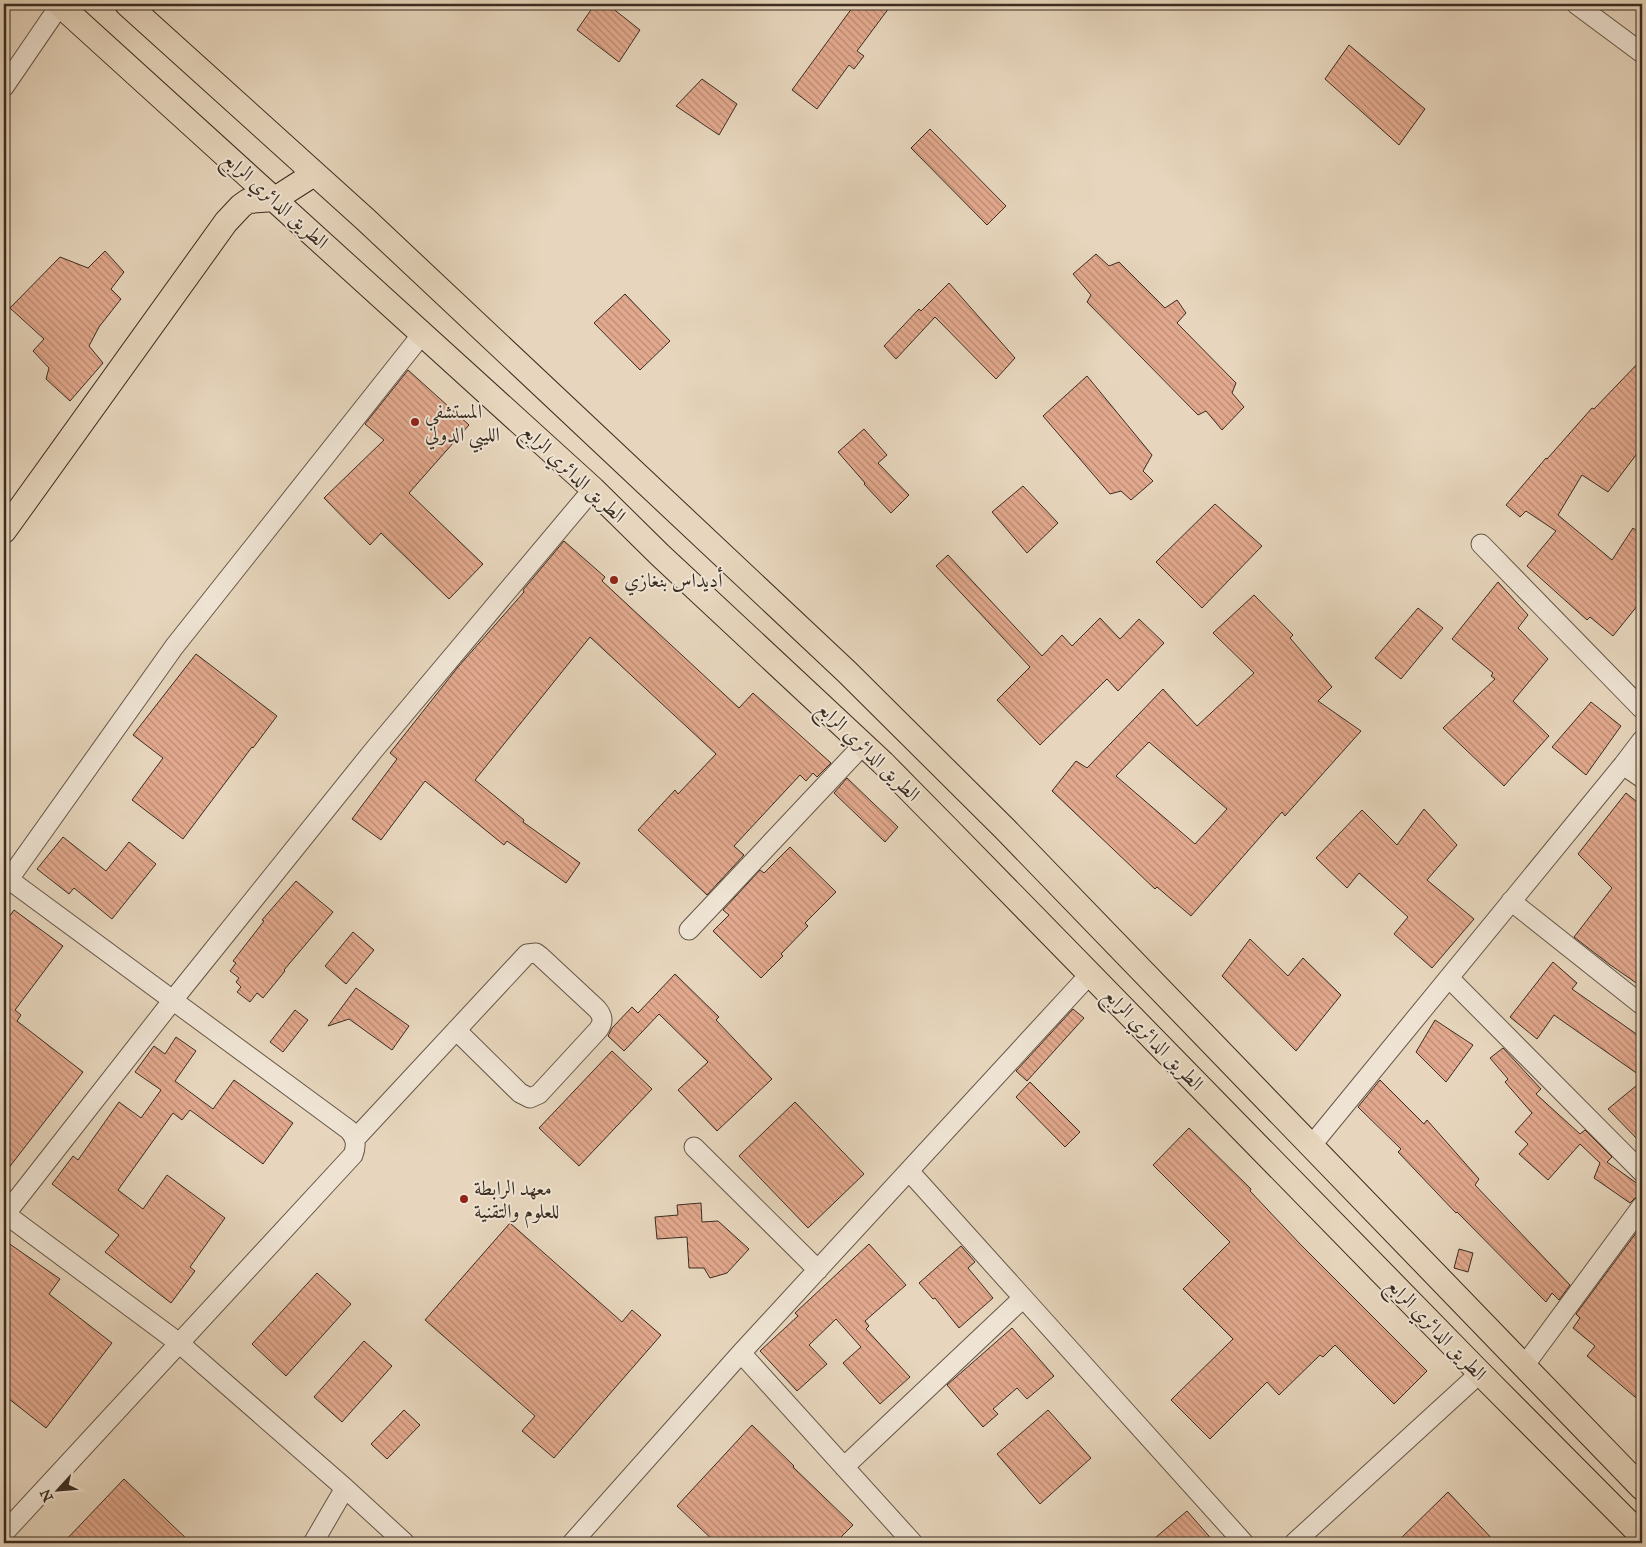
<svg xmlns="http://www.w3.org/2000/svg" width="1646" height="1547" font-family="'IM FELL Great Primer',Amiri,serif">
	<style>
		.building { fill: url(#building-back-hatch); stroke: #3b2d21; fill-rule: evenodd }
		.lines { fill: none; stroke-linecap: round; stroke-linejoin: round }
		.minor-casing { stroke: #665748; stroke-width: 21 }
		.major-casing { stroke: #3b2d21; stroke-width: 26 }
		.minor { stroke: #efe4d4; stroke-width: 19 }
		.major { stroke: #e7d6bd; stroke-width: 24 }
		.poi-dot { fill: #8f2418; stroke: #efe4d4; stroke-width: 2 }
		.labels { text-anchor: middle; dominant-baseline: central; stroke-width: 4; stroke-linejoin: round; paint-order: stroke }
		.street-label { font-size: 20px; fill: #3b2d21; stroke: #efe4d4 }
		.poi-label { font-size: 20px; fill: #3b2d21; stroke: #efe4d4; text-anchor: start }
	</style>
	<defs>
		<pattern id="building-back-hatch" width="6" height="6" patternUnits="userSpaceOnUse" patternTransform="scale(1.25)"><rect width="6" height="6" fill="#e3a98e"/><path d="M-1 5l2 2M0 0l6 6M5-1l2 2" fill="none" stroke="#b98a74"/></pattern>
	</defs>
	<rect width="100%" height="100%" fill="#e7d6bd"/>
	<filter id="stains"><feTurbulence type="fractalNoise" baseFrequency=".004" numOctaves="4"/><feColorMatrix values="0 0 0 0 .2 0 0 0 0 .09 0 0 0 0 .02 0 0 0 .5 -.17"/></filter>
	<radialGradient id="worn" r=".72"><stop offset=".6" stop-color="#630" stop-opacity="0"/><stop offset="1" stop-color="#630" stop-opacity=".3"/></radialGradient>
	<path class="building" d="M 595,4 L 607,4 L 640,30 L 619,62 L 577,30 Z
		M 855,4 L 892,4 L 857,51 L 864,56 L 854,69 L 849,65 L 817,109 L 792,90 Z
		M 1349,45 L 1425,109 L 1399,145 L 1325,79 Z
		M 702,79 L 737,104 L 719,135 L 676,106 Z
		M 930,129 L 1006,206 L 987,225 L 911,148 Z
		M 105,251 L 124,272 L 111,289 L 121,299 L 99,327 L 89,346 L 103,363 L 70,401 L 46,379 L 49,368 L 33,351 L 44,339 L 10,308 L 60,257 L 88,268 Z
		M 1096,254 L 1109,266 L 1119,262 L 1165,308 L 1177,300 L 1186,313 L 1177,323 L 1236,383 L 1232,393 L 1244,407 L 1222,430 L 1206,411 L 1198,415 L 1087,302 L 1091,295 L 1073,274 Z
		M 949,283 L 1015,358 L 996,379 L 935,317 L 896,359 L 884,346 L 919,309 L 921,311 Z
		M 625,294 L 670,341 L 640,370 L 594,323 Z
		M 1642,359 L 1642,447 L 1608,492 L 1582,475 L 1558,515 L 1612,560 L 1633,528 L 1642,535 L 1642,600 L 1613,636 L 1590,617 L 1587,620 L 1527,566 L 1556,531 L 1526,511 L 1520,517 L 1506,505 L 1546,458 L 1547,459 L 1592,408 L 1594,409 Z
		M 408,370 L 469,425 L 409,493 L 483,564 L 449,599 L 381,533 L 370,545 L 324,498 L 384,440 L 365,424 Z
		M 1087,376 L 1152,455 L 1143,471 L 1153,481 L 1131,500 L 1121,491 L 1110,494 L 1043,416 Z
		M 864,429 L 887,455 L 878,463 L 909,495 L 891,513 L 864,484 L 865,483 L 838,452 Z
		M 1023,486 L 1058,523 L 1027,553 L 992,512 Z
		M 1215,504 L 1262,546 L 1202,608 L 1156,562 Z
		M 564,541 L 605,577 L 602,581 L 739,708 L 753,693 L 831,763 L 817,777 L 813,773 L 806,781 L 800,775 L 734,846 L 744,855 L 707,895 L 638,830 L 675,790 L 678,794 L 716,754 L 590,637 L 475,780 L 524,820 L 523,822 L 580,863 L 566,883 L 507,841 L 504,845 L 425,781 L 381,840 L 352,819 L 397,759 L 390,753 L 458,667 L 524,592 L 523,590 Z
		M 948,555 L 1042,656 L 1062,635 L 1072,646 L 1100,618 L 1120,639 L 1139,619 L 1164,643 L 1118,691 L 1107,679 L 1040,745 L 997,700 L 1030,667 L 936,566 Z
		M 1498,582 L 1528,615 L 1518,628 L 1548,659 L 1513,701 L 1549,736 L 1504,786 L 1443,728 L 1495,679 L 1491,676 L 1493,673 L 1452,639 Z
		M 1254,595 L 1293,635 L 1290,638 L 1332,687 L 1318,701 L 1361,731 L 1285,816 L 1282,812 L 1191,916 L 1157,887 L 1155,889 L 1052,791 L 1076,761 L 1087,768 L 1163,689 L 1197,726 L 1254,673 L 1213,633 ZM 1149,742 L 1227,809 L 1195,844 L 1116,776 Z
		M 1418,608 L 1443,628 L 1401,679 L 1375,658 Z
		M 196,654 L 277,716 L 253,748 L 252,747 L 183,839 L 132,800 L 163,758 L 133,735 Z
		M 1591,702 L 1621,726 L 1586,775 L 1552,747 Z
		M 847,778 L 898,827 L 885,842 L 834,793 Z
		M 1626,793 L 1642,806 L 1642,987 L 1609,964 L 1574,937 L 1612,888 L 1578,854 Z
		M 1424,809 L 1457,845 L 1427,880 L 1474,919 L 1432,968 L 1394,934 L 1408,917 L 1359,873 L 1347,888 L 1316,858 L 1362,810 L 1397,845 Z
		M 63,837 L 106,871 L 129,842 L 156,864 L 112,919 L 74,888 L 69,894 L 37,869 Z
		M 790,847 L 836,892 L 805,923 L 808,926 L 781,954 L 783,956 L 761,978 L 713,931 L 729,915 L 723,910 L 760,870 L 764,873 Z
		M 296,881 L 333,912 L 284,970 L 285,971 L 263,998 L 257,993 L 250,1002 L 237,992 L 241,987 L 236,982 L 239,978 L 230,971 L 236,963 L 233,961 L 264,921 L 262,920 Z
		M 14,910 L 63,946 L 15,1010 L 21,1015 L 17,1021 L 83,1072 L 4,1174 L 4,924 Z
		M 353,932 L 374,950 L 346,984 L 325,966 Z
		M 1250,939 L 1288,976 L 1303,958 L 1341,995 L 1296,1051 L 1222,976 Z
		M 1553,962 L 1577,983 L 1572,989 L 1642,1038 L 1642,1077 L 1554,1015 L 1537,1039 L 1510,1017 Z
		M 675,974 L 719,1017 L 716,1020 L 772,1079 L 717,1131 L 678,1090 L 708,1062 L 659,1014 L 624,1051 L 608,1036 L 612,1028 L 632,1007 L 638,1013 Z
		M 356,988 L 409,1026 L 392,1050 L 349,1019 L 328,1026 Z
		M 1073,1009 L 1084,1018 L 1027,1081 L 1016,1071 Z
		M 295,1010 L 308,1020 L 283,1052 L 270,1042 Z
		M 1435,1020 L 1473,1045 L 1446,1082 L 1416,1052 Z
		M 176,1037 L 196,1051 L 175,1081 L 213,1109 L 234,1080 L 293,1123 L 263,1164 L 190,1110 L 182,1120 L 173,1113 L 118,1190 L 143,1209 L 167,1175 L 225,1218 L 190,1267 L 195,1271 L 171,1303 L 105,1252 L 119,1235 L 52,1184 L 73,1156 L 78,1160 L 119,1102 L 141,1118 L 161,1090 L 135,1072 L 154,1046 L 165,1054 Z
		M 1503,1048 L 1541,1089 L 1536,1094 L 1580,1134 L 1585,1130 L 1612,1157 L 1607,1162 L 1642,1187 L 1642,1195 L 1637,1196 L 1630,1203 L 1594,1178 L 1600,1163 L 1580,1144 L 1548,1180 L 1519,1154 L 1528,1144 L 1515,1132 L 1532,1113 L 1505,1082 L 1508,1079 L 1490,1058 Z
		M 612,1051 L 652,1089 L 579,1166 L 539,1128 Z
		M 1380,1080 L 1424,1124 L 1427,1120 L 1479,1179 L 1475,1185 L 1570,1285 L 1559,1300 L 1552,1293 L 1546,1302 L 1457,1212 L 1456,1213 L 1398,1152 L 1401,1149 L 1358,1107 Z
		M 1642,1081 L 1642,1144 L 1608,1109 Z
		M 1030,1082 L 1080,1132 L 1065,1147 L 1016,1097 Z
		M 795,1102 L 864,1174 L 808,1228 L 739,1156 Z
		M 1189,1128 L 1251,1189 L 1250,1191 L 1301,1245 L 1427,1371 L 1394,1404 L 1335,1345 L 1323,1357 L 1320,1355 L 1279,1395 L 1267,1382 L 1210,1439 L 1171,1400 L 1233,1339 L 1183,1289 L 1230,1242 L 1153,1165 Z
		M 701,1203 L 702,1222 L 718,1221 L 749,1249 L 727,1273 L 710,1278 L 704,1268 L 689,1268 L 687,1237 L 657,1239 L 655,1217 L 678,1215 L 677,1205 Z
		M 510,1223 L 622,1322 L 632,1310 L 661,1335 L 554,1458 L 522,1431 L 535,1416 L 425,1320 Z
		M 1642,1225 L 1642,1403 L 1587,1356 L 1595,1346 L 1573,1328 L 1580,1318 L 1576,1314 Z
		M 4,1240 L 60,1279 L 49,1294 L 112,1343 L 46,1428 L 4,1395 Z
		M 869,1244 L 906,1285 L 865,1321 L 869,1326 L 866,1329 L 910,1377 L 880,1404 L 843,1363 L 861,1347 L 836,1319 L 809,1345 L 827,1364 L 797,1391 L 760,1351 L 798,1316 L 795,1313 Z
		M 961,1246 L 975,1262 L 968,1268 L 993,1298 L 959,1328 L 935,1298 L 933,1299 L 919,1283 Z
		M 1459,1249 L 1473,1253 L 1468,1272 L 1454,1268 Z
		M 317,1273 L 351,1304 L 286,1376 L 252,1344 Z
		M 1012,1328 L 1054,1376 L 1027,1399 L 1017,1388 L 993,1409 L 998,1414 L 983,1427 L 947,1385 Z
		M 364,1341 L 392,1366 L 342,1422 L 314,1397 Z
		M 404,1410 L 420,1425 L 387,1459 L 371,1444 Z
		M 1048,1410 L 1091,1458 L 1040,1504 L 997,1454 Z
		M 752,1425 L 794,1466 L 793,1467 L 853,1525 L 835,1543 L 716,1543 L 677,1506 Z
		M 124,1479 L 191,1543 L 63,1543 Z
		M 1448,1492 L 1496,1543 L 1396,1543 Z
		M 1187,1511 L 1215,1543 L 1149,1543 Z"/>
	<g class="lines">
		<defs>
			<path id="minor" d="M 1576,4 L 1642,53
				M 4,87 L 60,5
				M 1481,544 L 1642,709
				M 1623,765 L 1642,778
				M 4,876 L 349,1130 C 356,1138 357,1145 353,1155 L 4,1533
				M 4,886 L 174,647 L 423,333
				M 1511,901 L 1642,1005
				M 689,930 L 863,745
				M 1449,978 L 1642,1172
				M 355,1139 L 527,954 L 536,953 L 540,956 L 597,1009 C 603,1016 604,1022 598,1030 L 539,1094 L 530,1098 L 520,1093 L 456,1030
				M 1311,1146 L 1623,765 L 1642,740
				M 694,1147 L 818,1270
				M 909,1171 L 1244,1543
				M 4,1213 L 179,1343 L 345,1488 L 405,1543
				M 4,1216 L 173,1000 L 373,751 L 593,489
				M 741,1353 L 913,1543
				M 1524,1366 L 1642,1206
				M 844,1467 L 1023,1298
				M 313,1543 L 345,1488
				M 572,1543 L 741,1353 L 1090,974
				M 1294,1543 L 1480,1373"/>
			<path id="major" d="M 59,4 L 593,489 L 660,555 L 883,763 L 948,829 L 1480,1373 L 1642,1536
				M 127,4 L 365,219 L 847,672 L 1005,829 L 1642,1488
				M 4,531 L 226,222 L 241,206 L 248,201 L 275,199 L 314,174"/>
		</defs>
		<use href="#minor" class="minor-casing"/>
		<use href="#major" class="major-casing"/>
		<use href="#minor" class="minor"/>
		<use href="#major" class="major"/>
	</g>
	<g class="poi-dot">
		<circle cx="415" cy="422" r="5"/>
		<circle cx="614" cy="580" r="5"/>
		<circle cx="464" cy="1199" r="5"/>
	</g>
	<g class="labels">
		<g class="street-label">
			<text transform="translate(276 200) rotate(42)">الطريق الدائري الرابع</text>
			<text transform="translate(574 473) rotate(43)">الطريق الدائري الرابع</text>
			<text transform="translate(869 751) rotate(44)">الطريق الدائري الرابع</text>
			<text transform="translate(1154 1039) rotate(46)">الطريق الدائري الرابع</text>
			<text transform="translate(1437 1329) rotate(46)">الطريق الدائري الرابع</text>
		</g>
		<g class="poi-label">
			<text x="425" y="411">المستشفي<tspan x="425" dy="23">الليبي الدولي</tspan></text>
			<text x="624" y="580">أديداس بنغازي</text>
			<text x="474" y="1188">معهد الرابطة<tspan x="474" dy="23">للعلوم والتقنية</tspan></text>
		</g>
	</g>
	<rect width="1646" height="1547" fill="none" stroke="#e7d6bd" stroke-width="20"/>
	<rect x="5" y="5" width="1636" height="1537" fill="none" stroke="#3b2d21" stroke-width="2.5"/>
	<rect x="10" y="10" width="1626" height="1527" fill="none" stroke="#3b2d21"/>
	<g transform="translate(58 1490) rotate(244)" stroke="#efe4d4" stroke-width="4" paint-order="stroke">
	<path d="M0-4L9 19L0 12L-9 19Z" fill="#3b2d21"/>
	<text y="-8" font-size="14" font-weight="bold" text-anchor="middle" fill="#3b2d21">N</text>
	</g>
	<rect width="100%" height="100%" filter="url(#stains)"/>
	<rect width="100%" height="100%" fill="url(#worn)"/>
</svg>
